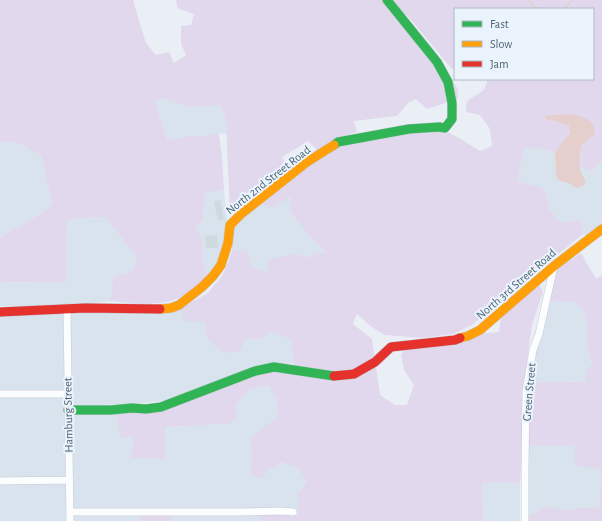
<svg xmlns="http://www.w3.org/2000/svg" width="602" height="521" font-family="'Alegreya Sans',sans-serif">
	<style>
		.residential { fill: #d8e3ee }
		.green { fill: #e1d8ed }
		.water { fill: #e4cfcc }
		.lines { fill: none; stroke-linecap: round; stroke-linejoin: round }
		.stream { stroke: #e4cfcc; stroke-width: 1.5 }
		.building { fill: #d0d9df }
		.street-casing { stroke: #c4cbd1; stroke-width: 8 }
		.fast-casing { stroke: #c4cbd2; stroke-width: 10 }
		.slow-casing { stroke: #c4cbd2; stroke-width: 10 }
		.jam-casing { stroke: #c4cbd2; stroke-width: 10 }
		.street { stroke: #fcfdfe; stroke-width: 7 }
		.fast { stroke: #30b455; stroke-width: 9 }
		.slow { stroke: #ff9f0a; stroke-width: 9 }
		.jam { stroke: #e5322d; stroke-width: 9 }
		.labels { text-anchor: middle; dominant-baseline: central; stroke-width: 4; stroke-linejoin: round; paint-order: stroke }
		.street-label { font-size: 12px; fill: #4d6471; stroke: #ebf3fd }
	</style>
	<rect width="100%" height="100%" fill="#eaeff5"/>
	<path class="residential" d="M 163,99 L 191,107 L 221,105 L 226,122 L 227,134 L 219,133 L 204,136 L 190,136 L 167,140 L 155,101 Z
		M 3,141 L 15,142 L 29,148 L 41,156 L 52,203 L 46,210 L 0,238 L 0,142 Z
		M 525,147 L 547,150 L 555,153 L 555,164 L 560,181 L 568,183 L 576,188 L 586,181 L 582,174 L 579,167 L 592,171 L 599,163 L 602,163 L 602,223 L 587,235 L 583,234 L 581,219 L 561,223 L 550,210 L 543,188 L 517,181 Z
		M 224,190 L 227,221 L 227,241 L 222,261 L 208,279 L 202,256 L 204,245 L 196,229 L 203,219 L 205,193 Z
		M 291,196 L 313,240 L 325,252 L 307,257 L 296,254 L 269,273 L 250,266 L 247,251 L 232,250 L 232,238 L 234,227 L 238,220 L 261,204 Z
		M 105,217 L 137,258 L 133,270 L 113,278 L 110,301 L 65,307 L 0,306 L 0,282 L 66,283 L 67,221 L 81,218 Z
		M 545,301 L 575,302 L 585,313 L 587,330 L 587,349 L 593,363 L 587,381 L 531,383 L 532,367 Z
		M 181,308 L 204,322 L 207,339 L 246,338 L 258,340 L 273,332 L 291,340 L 294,363 L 265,367 L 249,371 L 167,400 L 131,404 L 73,406 L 69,403 L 69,316 L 71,312 Z
		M 63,313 L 65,316 L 66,521 L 0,521 L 0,315 Z
		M 269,386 L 278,400 L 278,416 L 251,438 L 252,456 L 250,475 L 261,478 L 270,469 L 281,462 L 298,469 L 307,481 L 297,495 L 298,506 L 297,509 L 74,509 L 71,505 L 70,417 L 73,412 L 117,411 L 134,437 L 165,459 L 165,427 L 226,424 L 236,405 L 250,389 Z
		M 527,445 L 575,445 L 601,469 L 599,508 L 577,508 L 564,510 L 547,506 L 534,514 L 526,515 Z
		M 482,482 L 520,483 L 520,521 L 484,521 Z
		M 141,514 L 141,521 L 72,521 L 73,515 Z
		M 171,514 L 260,514 L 261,521 L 172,521 Z"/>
	<path class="green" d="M 0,0 L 133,0 L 146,43 L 156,55 L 169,52 L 174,63 L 186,55 L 181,44 L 181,26 L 191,25 L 194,14 L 177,8 L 176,0 L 386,0 L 446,71 L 458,89 L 458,99 L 427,109 L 416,99 L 408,103 L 397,116 L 354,121 L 357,132 L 337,138 L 317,150 L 308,141 L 282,157 L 290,171 L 263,192 L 230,215 L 226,122 L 221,105 L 191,107 L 163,99 L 155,101 L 167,140 L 190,136 L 204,136 L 219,133 L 222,158 L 224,190 L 205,193 L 203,219 L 196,228 L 204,245 L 202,257 L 208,279 C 199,286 190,293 179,298 C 158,307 132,303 110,301 L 113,278 L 133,270 L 137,258 L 105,217 L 81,218 L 67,221 L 66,283 L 0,282 L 0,238 L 46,210 L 52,203 L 41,156 C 29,147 16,140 0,142 Z
		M 393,0 L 602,0 L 602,163 L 599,163 L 592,171 L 579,167 L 579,161 L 580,148 L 583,144 L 590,121 L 547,120 L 555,121 L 569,126 L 570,133 L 559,146 L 555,153 L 547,150 L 525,147 L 517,181 L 543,188 L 550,210 L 561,223 L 581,219 L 583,234 L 472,325 L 453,334 L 422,338 L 384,335 L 369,325 L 357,314 L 353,324 L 372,339 L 380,395 L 395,405 L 407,405 L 414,385 L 404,370 L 401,355 L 407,346 L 477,334 L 499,332 L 501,317 L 511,303 L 539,285 L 543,292 L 532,325 L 528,353 L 520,483 L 482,483 L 484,521 L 261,521 L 260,514 L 298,515 L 297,509 L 298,506 L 297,495 L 307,481 L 298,469 L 281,462 L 270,469 L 261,479 L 250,475 L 252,456 L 250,438 L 278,416 L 277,400 L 269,386 L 250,389 L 236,405 L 236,420 L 226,424 L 165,427 L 165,459 L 131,458 L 134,437 L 120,437 L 117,411 L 142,409 L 265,372 L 294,368 L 291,340 L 273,332 L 258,340 L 246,338 L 239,352 L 224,353 L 207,339 L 204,322 L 184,321 L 181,308 L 208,293 L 222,276 L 228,263 L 232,250 L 247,251 L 251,266 L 269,273 L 268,259 L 296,254 L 307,257 L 325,252 L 313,240 L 290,211 L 291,196 L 272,208 L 261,204 L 325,153 L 344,144 L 371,136 L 444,130 L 461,139 L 480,151 L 492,146 L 490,129 L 480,115 L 466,112 L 467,101 L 484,90 L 488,79 L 593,79 L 593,9 L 455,9 L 455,68 L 452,69 L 412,21 L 398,7 Z
		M 581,253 L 596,279 L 602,275 L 602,521 L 526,521 L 526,515 L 534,514 L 547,506 L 564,510 L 577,508 L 599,508 L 601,469 L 575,466 L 575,445 L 527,445 L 531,383 L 587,381 L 585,372 L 593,363 L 587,349 L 587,330 L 585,313 L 575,302 L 545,301 L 553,273 L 565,261 L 572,259 Z
		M 141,514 L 171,514 L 172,521 L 141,521 Z"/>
	<path class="water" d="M 568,114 C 577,115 588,117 593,125 C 594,128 596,131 594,134 C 591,138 585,141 582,145 C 580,148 580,150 580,154 C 578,165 580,172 586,181 L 583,186 L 576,188 L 568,183 L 560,181 L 556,176 L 555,153 L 559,146 L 570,133 L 569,126 L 555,121 L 547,120 L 544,116 Z"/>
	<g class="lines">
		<path class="stream" d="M 529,0 L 535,7 L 539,9
			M 564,9 L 572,0"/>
	</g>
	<path class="building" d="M 220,200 L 224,219 L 218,221 L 214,202 Z
		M 217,235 L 218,248 L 210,248 L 210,247 L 206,248 L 205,236 Z"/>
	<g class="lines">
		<defs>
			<path id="street" d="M 67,310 L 70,521
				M 0,394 L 68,394
				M 0,481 L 70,480
				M 70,512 L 243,512 L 282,511 L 293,512
				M 525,521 L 525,466 L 526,391 L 533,350 L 539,334 L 554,266"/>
			<path id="fast" d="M 334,145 L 338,142 L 409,129 L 439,127 L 445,128 L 452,119 L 452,103 L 448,82 L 437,62 L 387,0
				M 68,410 L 111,410 L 132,408 L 146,409 L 161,407 L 255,371 L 274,367 L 334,376"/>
			<path id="slow" d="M 160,309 L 171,308 L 179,305 L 202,287 L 213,276 L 221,265 L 228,243 L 230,225 L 241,214 L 307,162 L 334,145
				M 460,338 L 468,336 L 480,330 L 554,266 L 602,229"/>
			<path id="jam" d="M 0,312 L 85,308 L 160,309
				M 334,376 L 354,374 L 375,362 L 391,347 L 455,340 L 460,338"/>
		</defs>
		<use href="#street" class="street-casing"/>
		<use href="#fast" class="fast-casing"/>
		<use href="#slow" class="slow-casing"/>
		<use href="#jam" class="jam-casing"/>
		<use href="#street" class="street"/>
		<use href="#fast" class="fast"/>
		<use href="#slow" class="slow"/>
		<use href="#jam" class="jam"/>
	</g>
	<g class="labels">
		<g class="street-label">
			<text transform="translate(268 180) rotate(-38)">North 2nd Street Road</text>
			<text transform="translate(516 284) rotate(-41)">North 3rd Street Road</text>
			<text transform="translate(529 392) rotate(-85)">Green Street</text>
			<text transform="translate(68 415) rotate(-91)">Hamburg Street</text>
		</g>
	</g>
	<rect x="454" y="8" width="140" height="72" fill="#ebf3fd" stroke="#acbac5"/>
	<rect x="462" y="21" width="20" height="6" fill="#30b455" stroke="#acbac5"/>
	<text x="490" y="28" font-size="12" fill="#4d6471">Fast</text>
	<rect x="462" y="41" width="20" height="6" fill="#ff9f0a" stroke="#acbac5"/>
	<text x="490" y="48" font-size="12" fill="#4d6471">Slow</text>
	<rect x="462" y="61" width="20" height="6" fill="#e5322d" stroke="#acbac5"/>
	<text x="490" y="68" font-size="12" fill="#4d6471">Jam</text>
</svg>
